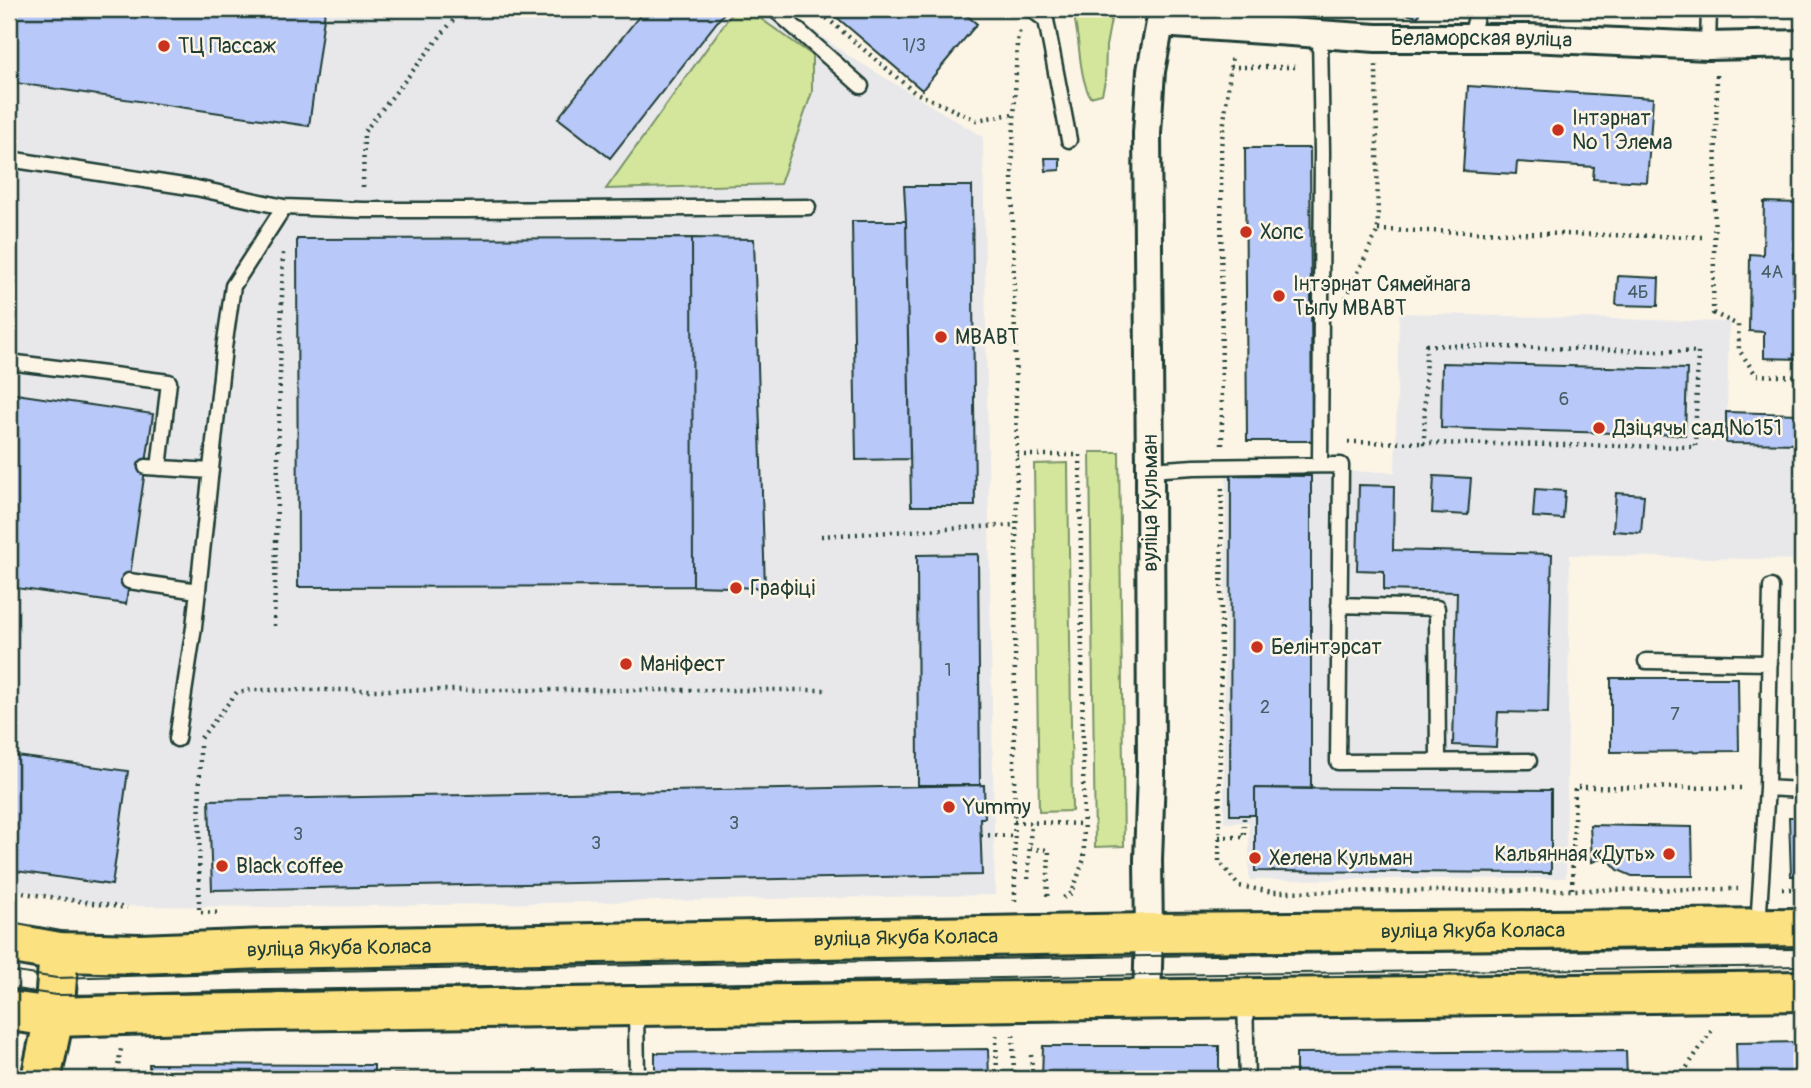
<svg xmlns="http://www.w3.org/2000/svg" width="1811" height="1088" font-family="Pangolin,sans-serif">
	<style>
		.built { fill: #e8e8eb }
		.green { fill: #d3e69b; stroke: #799268; stroke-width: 2 }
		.building { fill: #b8c8f8; stroke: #1f3d34; stroke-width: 2 }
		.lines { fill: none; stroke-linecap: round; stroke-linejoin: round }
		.service-casing { stroke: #1f3d34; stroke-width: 19 }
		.minor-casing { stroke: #1f3d34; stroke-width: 32 }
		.primary-casing { stroke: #1f3d34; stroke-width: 44 }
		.path { stroke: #1f3d34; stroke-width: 4.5; stroke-dasharray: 2 5; stroke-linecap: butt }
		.service { stroke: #fcf5e5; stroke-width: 14 }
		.minor { stroke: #fcf5e5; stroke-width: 26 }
		.primary { stroke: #fbe180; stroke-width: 38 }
		.tram { stroke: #1f3d34; stroke-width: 2 }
		.poi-dot { fill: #c8321e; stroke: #fcf5e5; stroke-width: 2.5 }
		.labels { text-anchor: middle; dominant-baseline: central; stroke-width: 5; stroke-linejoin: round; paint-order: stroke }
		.number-label { font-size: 18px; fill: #456065 }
		.street-label { font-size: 21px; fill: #1f3d34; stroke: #fcf5e5 }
		.poi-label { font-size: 21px; fill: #1f3d34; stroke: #fcf5e5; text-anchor: start }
	</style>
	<rect width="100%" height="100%" fill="#fcf5e5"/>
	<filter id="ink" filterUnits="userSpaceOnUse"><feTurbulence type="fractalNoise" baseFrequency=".0143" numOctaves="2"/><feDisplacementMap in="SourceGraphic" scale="14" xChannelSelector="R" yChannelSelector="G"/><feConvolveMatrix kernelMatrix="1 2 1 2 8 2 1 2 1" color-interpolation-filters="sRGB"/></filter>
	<g filter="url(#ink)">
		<path class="built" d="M 9,9 L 785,9 L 846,54 L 983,137 L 995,895 L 316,907 L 101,906 L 9,889 Z
			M 1399,313 L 1729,322 L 1727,412 L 1802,414 L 1802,560 L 1570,555 L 1566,878 L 1249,880 L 1249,822 L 1224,823 L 1226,470 L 1395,472 Z"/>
		<path class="green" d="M 735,9 L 747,9 L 812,55 L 812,92 L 780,184 L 606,189 Z
			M 1072,9 L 1113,9 L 1106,46 L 1105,81 L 1102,94 L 1090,97 C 1077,70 1081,37 1072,9 Z
			M 1090,452 L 1119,452 L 1124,846 L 1095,847 Z
			M 1068,463 L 1072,811 L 1039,812 L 1034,464 Z"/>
		<path class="building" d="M 9,9 L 325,10 L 309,126 L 9,82 Z
			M 645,9 L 727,9 L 610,158 L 558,118 Z
			M 827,9 L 959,9 L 977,24 L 922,90 Z
			M 1386,9 L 1420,9 L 1418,17 Z
			M 1468,86 L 1653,98 L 1647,182 L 1593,179 L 1594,167 L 1517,162 L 1516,174 L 1463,171 Z
			M 1245,148 L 1310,148 L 1312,441 L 1247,441 Z
			M 1045,158 L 1060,158 L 1060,170 L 1046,171 Z
			M 904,186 L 972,186 L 975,506 L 911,506 L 906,221 Z
			M 1764,202 L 1802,203 L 1802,253 L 1794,253 L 1793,289 L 1802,289 L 1802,359 L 1764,358 L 1764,332 L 1749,331 L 1750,254 L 1763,255 Z
			M 852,221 L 906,221 L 910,459 L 856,460 Z
			M 692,238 L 693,586 L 298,587 L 297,239 Z
			M 692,238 L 754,239 L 765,588 L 693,586 Z
			M 1618,276 L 1659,278 L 1658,306 L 1616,305 Z
			M 1442,363 L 1687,369 L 1685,435 L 1441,428 Z
			M 9,393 L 153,414 L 126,604 L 9,587 Z
			M 1726,412 L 1802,414 L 1802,444 L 1726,443 Z
			M 1231,475 L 1311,476 L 1311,789 L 1255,788 L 1255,815 L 1230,815 Z
			M 1434,476 L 1471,478 L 1468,515 L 1432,513 Z
			M 1359,485 L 1394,486 L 1393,550 L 1552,554 L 1548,713 L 1498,712 L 1496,747 L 1453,745 L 1457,592 L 1384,590 L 1384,571 L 1357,570 Z
			M 1535,489 L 1565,491 L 1563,519 L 1533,517 Z
			M 1616,493 L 1644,495 L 1641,533 L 1613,531 Z
			M 978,554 L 980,785 L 918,785 L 917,555 Z
			M 1611,678 L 1738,678 L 1739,751 L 1611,752 Z
			M 9,755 L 128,771 L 112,885 L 9,870 Z
			M 984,785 L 985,818 L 980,818 L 982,875 L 212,890 L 209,800 Z
			M 1255,788 L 1551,790 L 1551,873 L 1255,871 Z
			M 1789,817 L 1802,817 L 1802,876 L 1791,876 Z
			M 1590,825 L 1692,827 L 1693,876 L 1632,876 L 1618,870 L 1606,857 L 1592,862 Z
			M 1802,1042 L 1802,1079 L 1737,1079 L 1736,1043 Z
			M 1043,1046 L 1219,1046 L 1219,1079 L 1042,1079 Z
			M 988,1049 L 989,1079 L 655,1079 L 655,1053 Z
			M 1626,1051 L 1627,1079 L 1296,1079 L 1296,1053 Z
			M 149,1064 L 374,1065 L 374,1079 L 150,1079 Z
			M 610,1069 L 610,1079 L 393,1079 L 394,1074 Z"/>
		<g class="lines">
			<defs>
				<path id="service" d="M 774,9 L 861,86
					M 1031,9 L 1046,20 L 1069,140
					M 1320,34 L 1322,152 L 1320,465
					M 1471,37 L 1478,9
					M 1708,46 L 1709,9
					M 9,159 L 196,188 L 284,207 L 363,210 L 465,210 L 808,207
					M 9,362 L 169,382 L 159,468
					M 146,467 L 211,471
					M 1150,470 L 1194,467 L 1341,465 L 1338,762 L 1529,761
					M 129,581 L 198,591
					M 1339,605 L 1437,608 L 1438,761
					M 1646,661 L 1770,663
					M 177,739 L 194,627 L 224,348 L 233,286 L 284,207
					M 1767,788 L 1802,790
					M 1758,926 L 1767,788 L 1771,587
					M 1245,999 L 1247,1079
					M 636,1007 L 637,1079"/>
				<g id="minor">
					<path id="s1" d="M 1160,23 L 1376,38 L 1528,38 L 1708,46 L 1802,44"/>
					<path d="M 1147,999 L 1149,933 L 1148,860 L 1151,773 L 1150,470 L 1147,133 L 1151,71 L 1160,23 L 1166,9"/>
				</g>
				<g id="primary">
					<path id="s2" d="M 9,943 L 59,952 L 141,954 L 265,949 L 1149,933 L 1802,928"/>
					<path d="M 9,1011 L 54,1017 L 268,1011 L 636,1006 L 1802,991"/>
					<path d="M 41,1079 L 54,1017 L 59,952"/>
				</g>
			</defs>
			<use href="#service" class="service-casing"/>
			<use href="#minor" class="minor-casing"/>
			<use href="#primary" class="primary-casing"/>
			<path class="path" d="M 816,9 L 914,92 L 976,120 L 1013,114
				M 1230,67 L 1299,67
				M 1717,75 L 1713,313 L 1738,325 L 1739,350 L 1756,375 L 1802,377
				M 363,187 L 364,132 L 462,9
				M 1378,230 L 1702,237
				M 1346,298 L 1378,230 L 1376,65
				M 1426,345 L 1698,352 L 1695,447 L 1424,443 Z
				M 1348,442 L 1424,443
				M 1222,445 L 1221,147 L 1232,55
				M 1017,455 L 1080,455 L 1084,859 L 1072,893 L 1063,898
				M 1222,488 L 1219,861 L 1239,886 L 1273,892 L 1738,889
				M 821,536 L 1016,525
				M 274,626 L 283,253
				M 201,738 L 237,692 L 252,690 L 827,690
				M 200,746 L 199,912 L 221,913
				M 1014,822 L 1083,824
				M 981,835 L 1014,836
				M 1219,837 L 1244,837 L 1244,815
				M 1030,849 L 1049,850 L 1047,900
				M 1028,879 L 1031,822
				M 1572,889 L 1575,787 L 1745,788
				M 1782,889 L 1802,889
				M 9,891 L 127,908
				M 1015,901 L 1014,758 L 1017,455 L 1012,175 L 1017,43 L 1020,28
				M 996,1035 L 997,1079
				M 1013,1035 L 1014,1079
				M 1031,1055 L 1033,1079
				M 88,1077 L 103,1079
				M 116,1079 L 121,1049
				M 1040,1079 L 1042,1079
				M 1679,1079 L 1714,1027"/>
			<use href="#service" class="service"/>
			<use href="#minor" class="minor"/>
			<use href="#primary" class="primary"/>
			<path class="tram" d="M 9,971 L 57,978 L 266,972 L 1148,956 L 1802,946
				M 9,988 L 56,995 L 248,993 L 1147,975 L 1802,966"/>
		</g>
	</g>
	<g class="poi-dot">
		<circle cx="164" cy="46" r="7"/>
		<circle cx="1558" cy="130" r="7"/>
		<circle cx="1246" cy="232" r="7"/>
		<circle cx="1279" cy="296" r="7"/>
		<circle cx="941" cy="337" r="7"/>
		<circle cx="1599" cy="428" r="7"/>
		<circle cx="736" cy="588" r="7"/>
		<circle cx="1257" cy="647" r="7"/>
		<circle cx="626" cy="664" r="7"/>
		<circle cx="949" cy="807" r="7"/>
		<circle cx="1669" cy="854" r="7"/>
		<circle cx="1255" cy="858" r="7"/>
		<circle cx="222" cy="866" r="7"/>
	</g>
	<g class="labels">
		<g class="number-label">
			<text x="914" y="45">1/3</text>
			<text x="1772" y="272">4А</text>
			<text x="1638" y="292">4Б</text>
			<text x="1564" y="399">6</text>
			<text x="948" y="670">1</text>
			<text x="1265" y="707">2</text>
			<text x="1675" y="714">7</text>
			<text x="734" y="823">3</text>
			<text x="298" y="834">3</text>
			<text x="596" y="843">3</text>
		</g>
		<g class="street-label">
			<text stroke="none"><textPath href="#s1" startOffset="322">Беламорская вуліца</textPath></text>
			<text transform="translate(1150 503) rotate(-90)">вуліца Кульман</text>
			<text stroke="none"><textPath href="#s2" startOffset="1465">вуліца Якуба Коласа</textPath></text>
			<text stroke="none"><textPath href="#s2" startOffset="898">вуліца Якуба Коласа</textPath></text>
			<text stroke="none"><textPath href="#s2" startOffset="331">вуліца Якуба Коласа</textPath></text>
		</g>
		<g class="poi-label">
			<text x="178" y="46">ТЦ Пассаж</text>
			<text x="1572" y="118">Інтэрнат<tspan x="1572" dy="24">№ 1 Элема</tspan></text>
			<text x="1260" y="232">Хопс</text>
			<text x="1293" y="284">Інтэрнат Сямейнага<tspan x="1293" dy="24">Тыпу МВАВТ</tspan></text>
			<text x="955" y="337">МВАВТ</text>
			<text x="1613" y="428">Дзіцячы сад №151</text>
			<text x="750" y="588">Графіці</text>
			<text x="1271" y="647">Белінтэрсат</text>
			<text x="640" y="664">Маніфест</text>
			<text x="963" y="807">Yummy</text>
			<text x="1655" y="854" text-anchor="end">Кальянная «Дуть»</text>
			<text x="1269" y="858">Хелена Кульман</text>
			<text x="236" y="866">Black coffee</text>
		</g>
	</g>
	<rect width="1811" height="1088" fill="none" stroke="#fcf5e5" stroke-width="35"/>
	<rect x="18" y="18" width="1776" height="1053" fill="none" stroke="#1f3d34" stroke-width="2.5" filter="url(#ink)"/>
</svg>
